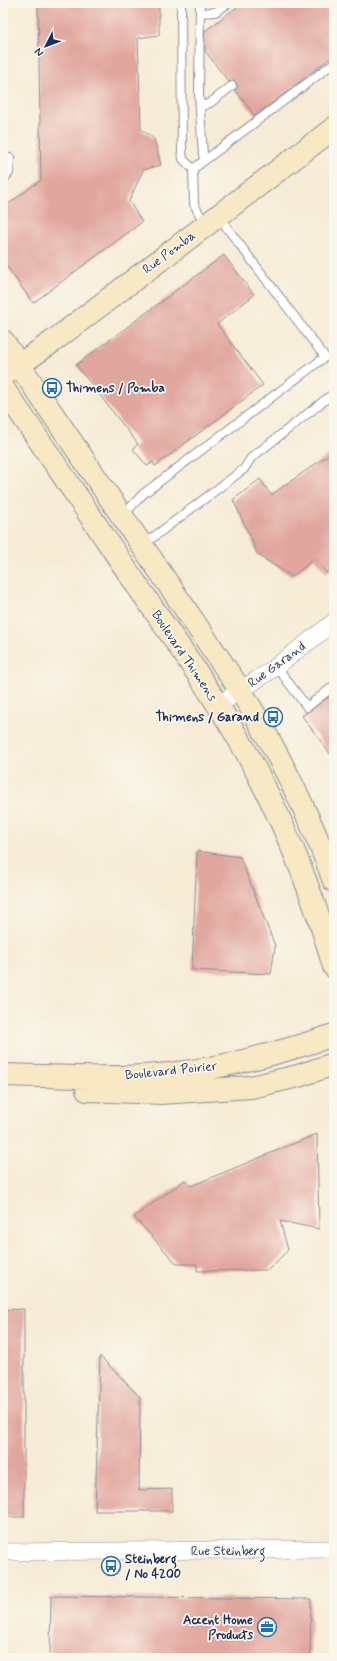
<svg xmlns="http://www.w3.org/2000/svg" width="337" height="1661" font-family="Mynerve,sans-serif">
	<style>
		.building { fill: #e1a69e }
		.lines { fill: none; stroke-linecap: round; stroke-linejoin: round }
		.lane-casing { stroke: #888d9a; stroke-width: 10 }
		.street-casing { stroke: #888d9a; stroke-width: 18 }
		.secondary-casing { stroke: #888d9a; stroke-width: 24 }
		.lane { stroke: #fff; stroke-width: 8 }
		.street { stroke: #fff; stroke-width: 17 }
		.secondary { stroke: #f8e8c3; stroke-width: 22 }
		.labels { text-anchor: middle; dominant-baseline: central; stroke-width: 3.5; stroke-linejoin: round; paint-order: stroke }
		.street-label { font-size: 13px; fill: #1b2f5e; stroke: #fbf7ec }
		.poi-label { font-size: 13px; font-weight: bold; fill: #1b2f5e; stroke: #fbf7ec; text-anchor: start }
	</style>
	<rect width="100%" height="100%" fill="#fbf7ec"/>
	<filter id="ink" filterUnits="userSpaceOnUse"><feTurbulence type="fractalNoise" baseFrequency=".025" numOctaves="2"/><feDisplacementMap in="SourceGraphic" scale="8" xChannelSelector="R" yChannelSelector="G"/><feConvolveMatrix kernelMatrix="1 2 1 2 8 2 1 2 1" color-interpolation-filters="sRGB"/></filter>
	<filter id="wash" filterUnits="userSpaceOnUse"><feTurbulence type="fractalNoise" baseFrequency=".012" numOctaves="4" result="noise"/><feDisplacementMap in="SourceGraphic" scale="16" xChannelSelector="R" yChannelSelector="G"/><feGaussianBlur stdDeviation="0.9" result="paint"/><feColorMatrix in="noise" values="0 0 0 0 0 0 0 0 0 0 0 0 0 0 0 0 0 1.4 0 .05"/><feComposite in="paint" operator="in"/></filter>
	<g filter="url(#wash)">
		<rect width="100%" height="100%" fill="#f6ebd5"/>
		<g id="blocks">
			<path class="building" d="M 38,3 L 159,3 L 159,35 L 138,38 L 141,129 L 154,139 L 161,165 L 143,170 L 129,201 L 142,222 L 33,303 L 3,261 L 3,208 L 41,180 Z
				M 242,3 L 334,3 L 334,55 L 255,116 L 235,90 L 237,88 L 237,83 L 234,81 L 229,82 L 205,51 L 205,31 Z
				M 224,255 L 254,295 L 217,324 L 263,385 L 155,466 L 153,462 L 147,466 L 133,449 L 138,444 L 76,365 Z
				M 334,451 L 334,567 L 326,573 L 315,558 L 292,577 L 257,554 L 251,538 L 233,500 L 260,479 L 271,495 Z
				M 334,693 L 334,759 L 302,716 Z
				M 197,851 L 240,857 L 275,946 L 271,974 L 192,970 Z
				M 317,1134 L 319,1229 L 280,1221 L 288,1250 L 268,1270 L 197,1271 L 197,1264 L 177,1264 L 134,1217 L 185,1180 L 191,1186 Z
				M 24,1309 L 24,1517 L 3,1517 L 3,1310 Z
				M 100,1356 L 140,1397 L 139,1490 L 172,1489 L 172,1511 L 95,1511 Z
				M 51,1596 L 311,1599 L 310,1658 L 50,1658 Z"/>
		</g>
	</g>
	<g filter="url(#ink)">
		<use href="#blocks" fill-opacity="0" stroke="#888d9a" stroke-width="1"/>
		<g class="lines">
			<defs>
				<path id="lane" d="M 181,3 L 182,152 L 183,159 L 193,169
					M 200,3 L 199,94 L 203,155 L 205,160
					M 200,13 L 215,12 L 229,3
					M 200,107 L 210,103 L 232,86
					M 3,159 L 10,158 L 9,173 L 3,180
					M 205,225 L 194,204 L 193,169 L 334,63
					M 122,514 L 129,509 L 143,494 L 325,357 L 218,216
					M 143,545 L 244,469 L 251,458 L 334,393
					M 276,666 L 307,707 L 334,686"/>
				<path id="street" d="M 218,705 L 273,669 L 334,622
					M 3,1552 L 334,1549"/>
				<path id="secondary" d="M 3,341 L 241,691 C 277,751 310,815 334,881
					M 7,373 L 52,342 L 334,128
					M 3,388 C 47,451 89,514 132,578 C 169,632 208,686 241,743 C 281,814 312,889 334,967
					M 3,1075 C 58,1076 114,1080 169,1074 C 226,1068 280,1053 334,1035
					M 87,1090 L 161,1093 L 251,1087 L 298,1076 L 334,1064"/>
			</defs>
			<use href="#lane" class="lane-casing"/>
			<use href="#street" class="street-casing"/>
			<use href="#secondary" class="secondary-casing"/>
			<use href="#lane" class="lane"/>
			<use href="#street" class="street"/>
			<use href="#secondary" class="secondary"/>
		</g>
	</g>
	<defs>
		<symbol id="bus-ring" viewBox="-11 -11 22 22"><circle r="9.5" fill="#fbf7ec" stroke="#1f6fb2" stroke-width="1.5"/><path d="M-5-6H5V4H4V6H2V4H-2V6H-4V4H-5ZM-3.5-4V0h7V-4ZM-3.5 1.2v1.5H-2V1.2ZM2 1.2v1.5H3.5V1.2Z" fill="#1f6fb2"/></symbol>
		<symbol id="office-ring" viewBox="-11 -11 22 22"><circle r="9.5" fill="#fbf7ec" stroke="#1f6fb2" stroke-width="1.5"/><path d="M-6-3h4V-5.5h4V-3h4V5H-6ZM-1-4.5V-3h2v-1.5ZM-6 0V1H6V0Z" fill="#1f6fb2"/></symbol>
	</defs>
	<g fill-rule="evenodd">
		<use href="#bus-ring" x="41" y="377" width="22" height="22"/>
		<use href="#bus-ring" x="262" y="706" width="22" height="22"/>
		<use href="#bus-ring" x="100" y="1555" width="22" height="22"/>
		<use href="#office-ring" x="256" y="1616" width="22" height="22"/>
	</g>
	<g class="labels">
		<g class="street-label">
			<text transform="translate(169 253) rotate(-37)">Rue Pomba</text>
			<text transform="translate(184 656) rotate(56)">Boulevard Thimens</text>
			<text transform="translate(277 665) rotate(-36)">Rue Garand</text>
			<text transform="translate(171 1071) rotate(-6)">Boulevard Poirier</text>
			<text x="228" y="1551">Rue Steinberg</text>
		</g>
		<g class="poi-label">
			<text x="66" y="388">Thimens / Pomba</text>
			<text x="259" y="717" text-anchor="end">Thimens / Garand</text>
			<text x="125" y="1559">Steinberg<tspan x="125" dy="15">/ No 4200</tspan></text>
			<text x="253" y="1620" text-anchor="end">Accent Home<tspan x="253" dy="15">Products</tspan></text>
		</g>
	</g>
	<rect width="337" height="1661" fill="none" stroke="#fbf7ec" stroke-width="16"/>
	<g transform="translate(46 46) rotate(228)" stroke="#fbf7ec" stroke-width="3" paint-order="stroke">
	<path d="M0-3L7 15L0 10L-7 15Z" fill="#1b2f5e"/>
	<text y="-6" font-size="11" font-weight="bold" text-anchor="middle" fill="#1b2f5e">N</text>
	</g>
</svg>
